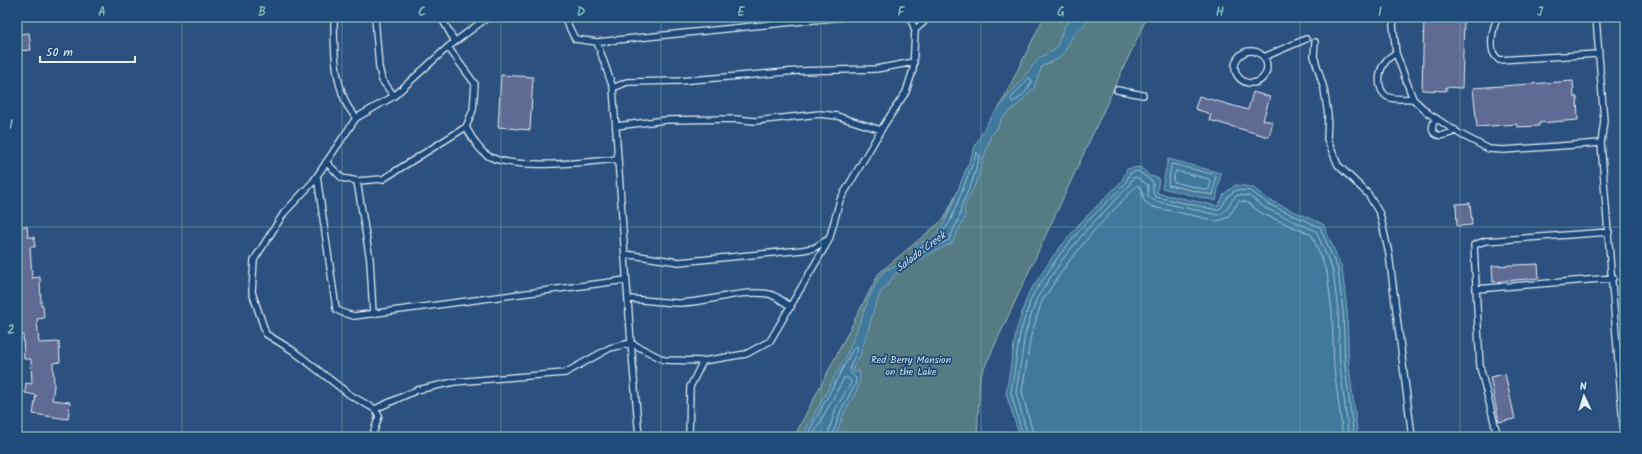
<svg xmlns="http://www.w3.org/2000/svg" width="1642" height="454" font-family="Kalam,sans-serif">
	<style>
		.green { fill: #547b82; stroke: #9eb6bd }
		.water { fill: #41799c; stroke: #84a9c1 }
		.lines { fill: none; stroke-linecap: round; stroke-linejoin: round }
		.shore { stroke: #a5c1d3; stroke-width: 1 }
		.building { fill: #616b92; stroke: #e8f1f8 }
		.service-casing { stroke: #e8f1f8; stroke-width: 8 }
		.service { stroke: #1f4a7a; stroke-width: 5.5 }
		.grid { fill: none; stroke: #71adac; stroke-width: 1; stroke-opacity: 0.55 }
		.labels { text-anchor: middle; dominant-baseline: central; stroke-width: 3.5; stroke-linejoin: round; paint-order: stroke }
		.park-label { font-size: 10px; fill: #d2dfe6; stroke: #1f4a7a }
		.water-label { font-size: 11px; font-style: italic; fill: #cfdfea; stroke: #1f4a7a }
		.neatline { fill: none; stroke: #71adac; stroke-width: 1.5 }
		.grid-label { font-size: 13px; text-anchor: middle; font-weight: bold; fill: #71adac }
	</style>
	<rect width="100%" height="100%" fill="#2c517f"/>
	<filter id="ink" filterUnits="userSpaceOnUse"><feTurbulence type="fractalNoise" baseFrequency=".025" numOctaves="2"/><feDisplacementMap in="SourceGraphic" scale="8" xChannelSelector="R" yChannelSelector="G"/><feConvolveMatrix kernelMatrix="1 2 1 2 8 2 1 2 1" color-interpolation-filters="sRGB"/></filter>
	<g filter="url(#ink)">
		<path class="green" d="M 1044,17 L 1147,17 L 980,377 L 977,437 L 794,437 L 879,273 L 944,219 Z"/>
		<path class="water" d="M 1072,17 L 1091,17 L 1081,29 L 1075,32 L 1063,54 L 1058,59 L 1042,66 L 1034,88 L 1022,101 L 1002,118 L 996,130 L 991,135 L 976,183 L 964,207 L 965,217 L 952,243 L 925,256 L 895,274 L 889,284 L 882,290 L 876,303 L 860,356 L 854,365 L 853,371 L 855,373 L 859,370 C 863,386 852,397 845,411 C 841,419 839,428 835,437 L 802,437 L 849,350 L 871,293 L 879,278 L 884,271 L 903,262 L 913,253 L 916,245 L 919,243 L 932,239 L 946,220 L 976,144 L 989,120 L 1039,58 L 1056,49 L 1064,27 Z
			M 1168,159 L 1221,173 L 1216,201 L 1162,188 Z
			M 1140,167 L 1150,176 L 1159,178 L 1157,193 L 1218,206 L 1224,194 L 1235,185 L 1252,187 L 1269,200 L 1323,224 L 1342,268 L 1347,311 L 1349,367 L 1358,437 L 1020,437 L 1006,394 L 1016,332 L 1028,294 L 1054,255 L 1080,223 L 1122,181 L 1127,169 Z"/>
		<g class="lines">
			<path class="shore" d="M 1029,78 L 1032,80 C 1030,88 1020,100 1012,102 L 1011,99 Z
				M 977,153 L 980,156 L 972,182 L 961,206 L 960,216 L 949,240 L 919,254 L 918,252 L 920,247 L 935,242 L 950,222 Z
				M 1172,164 L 1216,175 L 1213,195 L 1168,185 L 1171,166 Z
				M 1176,171 L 1209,179 L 1211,181 L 1209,189 L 1207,190 L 1174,182 L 1173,180 Z
				M 806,437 L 854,347 L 857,346 L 858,348 C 855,359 843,370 856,378 L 855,385 L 841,410 L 832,437
				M 812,437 L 844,378 L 846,377 L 850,380 L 851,383 L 836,408 L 827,437
				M 1023,437 L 1011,393 L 1020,333 L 1032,296 L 1058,257 L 1083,226 L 1125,184 L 1130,173 L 1138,171 L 1153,182 L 1153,193 L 1156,197 L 1217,210 L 1221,208 L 1228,196 L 1236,190 L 1251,191 L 1268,204 L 1320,227 L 1338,270 L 1343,311 L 1345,367 L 1354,437
				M 1028,437 L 1016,393 L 1025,334 L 1037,298 L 1062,260 L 1087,229 L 1128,187 L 1133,178 L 1136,177 L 1148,185 L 1148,196 L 1155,201 L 1218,215 C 1228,213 1229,201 1237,195 L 1249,196 L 1265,208 L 1316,231 L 1333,271 L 1338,311 L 1340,367 L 1349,437
				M 1034,437 L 1022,392 L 1031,335 L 1042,301 L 1067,264 L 1091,234 L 1137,185 L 1141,188 L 1144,201 L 1153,207 L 1218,221 L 1228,217 L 1239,201 L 1246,202 L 1263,214 L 1312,235 L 1327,273 L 1332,312 L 1334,368 L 1343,437"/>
		</g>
		<path class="building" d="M 1424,17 L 1464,17 L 1462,88 L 1446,87 L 1446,91 L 1422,90 Z
			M 29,33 L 31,50 L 17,51 L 17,34 Z
			M 501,75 L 533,77 L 530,130 L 498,127 Z
			M 1573,81 L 1574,97 L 1577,97 L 1578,120 L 1539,123 L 1539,126 L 1517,127 L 1517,124 L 1477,127 L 1473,88 Z
			M 1253,92 L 1270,97 L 1263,120 L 1273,122 L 1269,137 L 1209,120 L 1211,114 L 1195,109 L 1199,96 L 1248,110 Z
			M 1470,203 L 1472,225 L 1457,226 L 1456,204 Z
			M 27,226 L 28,237 L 34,237 L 35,247 L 30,247 L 32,278 L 40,277 L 41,305 L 43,305 L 44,318 L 37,319 L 39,343 L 59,342 L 60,362 L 53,363 L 54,386 L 52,400 L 70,402 L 68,419 L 33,414 L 36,395 L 25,393 L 26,383 L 32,384 L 31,359 L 24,359 L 23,334 L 19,335 L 17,307 L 17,227 Z
			M 1538,264 L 1539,278 L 1493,282 L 1492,266 Z
			M 1505,374 L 1515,419 L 1499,422 L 1490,377 Z"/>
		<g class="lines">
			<defs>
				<path id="service" d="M 334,17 C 334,45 334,77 346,103 C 348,108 353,113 356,118
					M 375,17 L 379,67 L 382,80 L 394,96
					M 441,17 L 455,42
					M 488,17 L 448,47 L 394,96 L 356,118 L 313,182 L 284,213 L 254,260 L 252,292 L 266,334 L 292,350 L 350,395 L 375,409 L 417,390 L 454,382 L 565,373 L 610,348 L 631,343 L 639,437
					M 564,17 L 575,39 L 597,42 L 843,17
					M 1395,17 L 1393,25 L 1396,53 L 1413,99 L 1428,113 L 1460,134 L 1489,149 L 1504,150 L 1601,143 L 1624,437
					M 1498,17 C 1493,26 1490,41 1493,52 C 1494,55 1497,58 1499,60 L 1598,54
					M 1596,17 L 1604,121 L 1601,143
					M 915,30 L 929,17
					M 597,42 L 613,88 L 631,343 L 664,360 L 703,361 L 746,354 L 770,341 L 829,240 L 840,200 L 884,125 L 906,92 L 913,70 L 915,30 L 910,17
					M 1315,42 L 1314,56 L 1324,89 L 1328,115 L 1327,139 L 1338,165 L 1368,194 L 1380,214 L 1389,254 L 1412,437
					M1235 67a16 16 0 1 1 32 0a16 16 0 1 1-32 0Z
					M 1396,53 C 1393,55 1388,58 1386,61 C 1379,69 1376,86 1385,95 C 1391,101 1405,98 1413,99
					M 1264,57 L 1306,39
					M 613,88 L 627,82 L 679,81 L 798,71 L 876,69 L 914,62
					M 1117,90 L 1143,95
					M 1436,118 C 1425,136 1442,140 1455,130
					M 616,126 L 666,120 L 735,119 L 755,121 L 820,114 L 837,116 L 881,130
					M 466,127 C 471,136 476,146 484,153 C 506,172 590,162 618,159
					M 326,162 L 342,178 L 357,181 L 383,179 L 466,127 L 473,110 L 475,84 L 448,47
					M 317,176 L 336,309 L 343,313 L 354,316 L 626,280
					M 357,181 L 370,260 L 373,314
					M 625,254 L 679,262 L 802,250 L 814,248 L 827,240
					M 1476,289 L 1613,278
					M 628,299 C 644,300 661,302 677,303 C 707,303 740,289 769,294 C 777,296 784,302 791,307
					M 372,437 L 379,416 L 375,409
					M 689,437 L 690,387 L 703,361
					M 1498,437 L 1480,367 L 1474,245 L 1485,241 L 1609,232"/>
			</defs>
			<use href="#service" class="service-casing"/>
			<use href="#service" class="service"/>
		</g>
	</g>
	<path class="grid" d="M 182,17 L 182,437M 342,17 L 342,437M 501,17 L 501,437M 661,17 L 661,437M 821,17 L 821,437M 981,17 L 981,437M 1141,17 L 1141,437M 1300,17 L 1300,437M 1460,17 L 1460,437M 17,227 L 1625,227"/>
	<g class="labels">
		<g class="park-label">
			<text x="911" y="360">Red Berry Mansion<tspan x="911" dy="12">on the Lake</tspan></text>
		</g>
		<g class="water-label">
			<text transform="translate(921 252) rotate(-37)">Salado Creek</text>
		</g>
	</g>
	<rect width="1642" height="454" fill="none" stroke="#1f4a7a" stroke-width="44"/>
	<g transform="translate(1584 396) rotate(356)" stroke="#1f4a7a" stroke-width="3" paint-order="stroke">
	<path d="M0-3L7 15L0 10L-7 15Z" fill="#e8f1f8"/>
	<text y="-6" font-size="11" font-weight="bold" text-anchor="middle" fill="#e8f1f8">N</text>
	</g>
	<path d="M40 56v6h95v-6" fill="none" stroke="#e8f1f8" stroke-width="2"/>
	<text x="46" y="56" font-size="12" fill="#e8f1f8" stroke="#1f4a7a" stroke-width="3" paint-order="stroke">50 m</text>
	<rect x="22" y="22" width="1598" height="410" class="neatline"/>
	<g class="grid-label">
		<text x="102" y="16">A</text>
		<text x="262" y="16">B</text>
		<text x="422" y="16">C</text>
		<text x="581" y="16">D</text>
		<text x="741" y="16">E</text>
		<text x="901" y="16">F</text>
		<text x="1061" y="16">G</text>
		<text x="1220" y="16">H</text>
		<text x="1380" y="16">I</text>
		<text x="1540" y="16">J</text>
		<text x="11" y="129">1</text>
		<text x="11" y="334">2</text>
	</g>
</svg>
